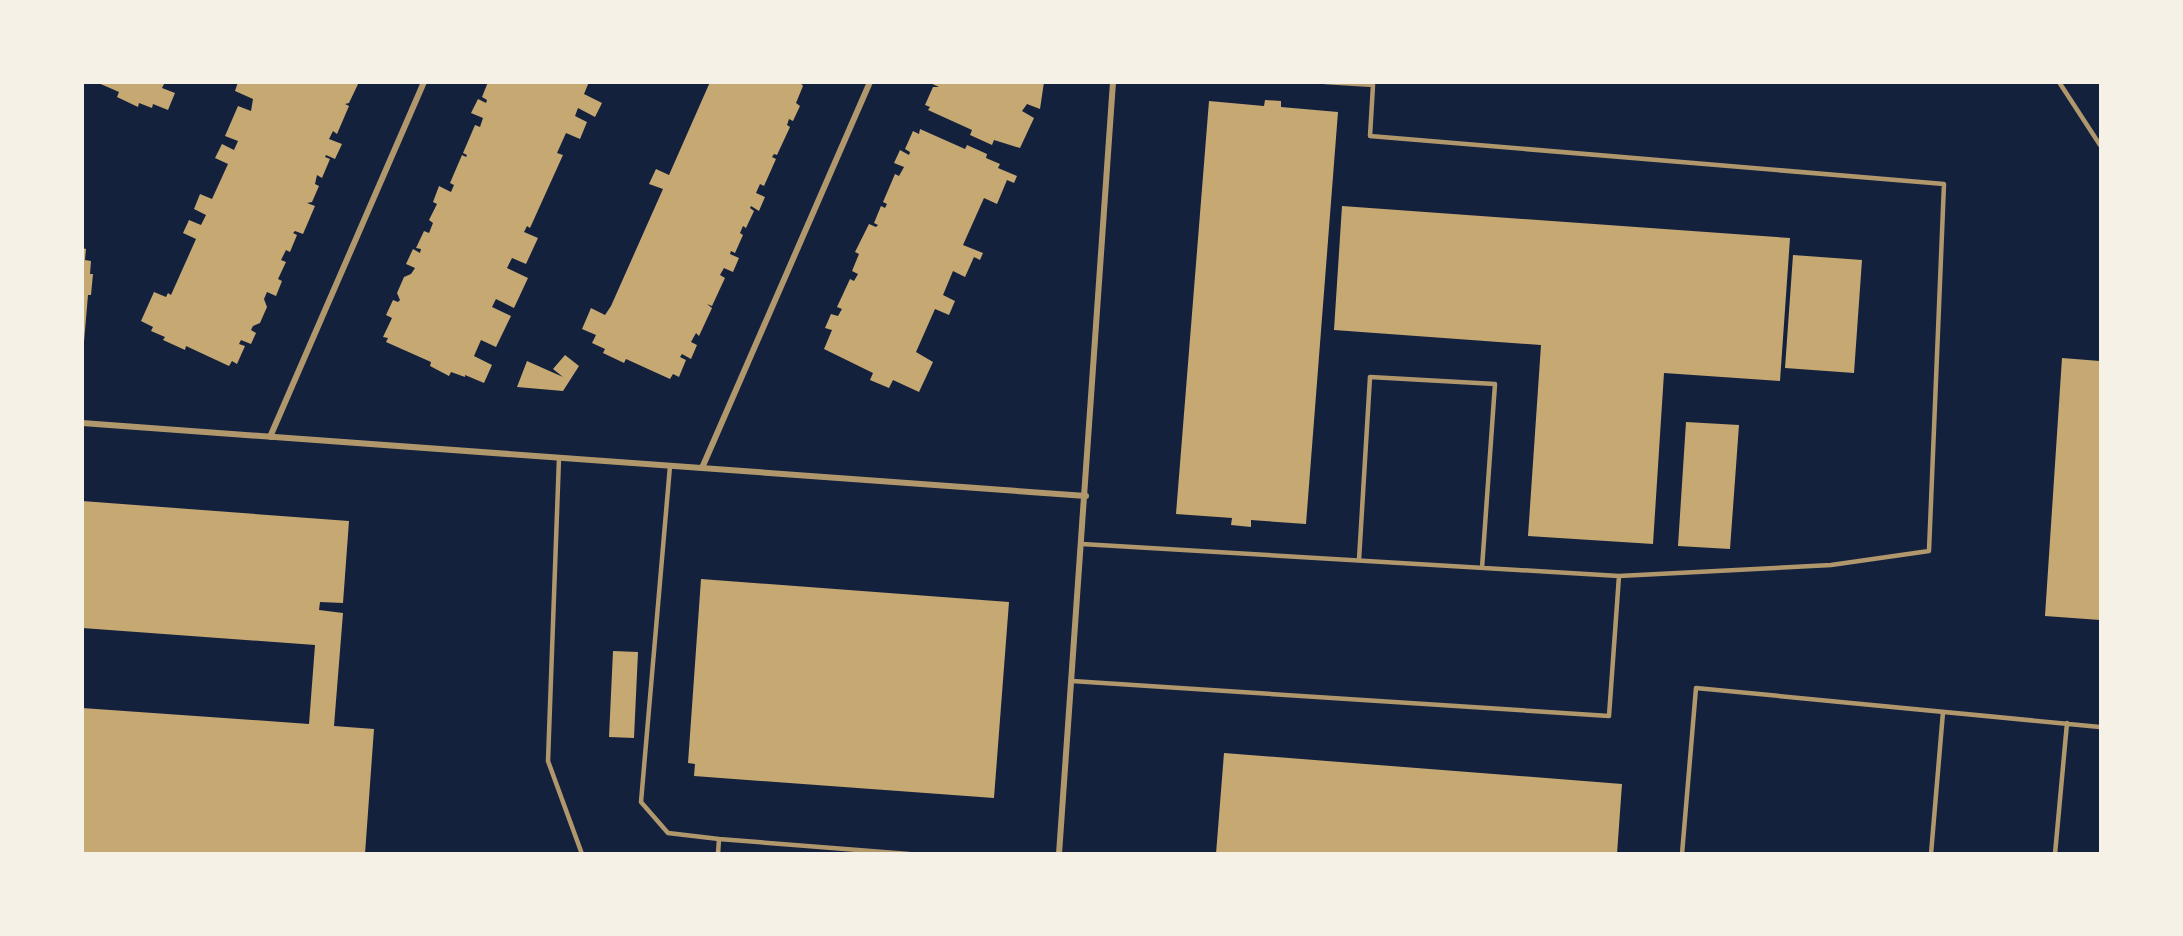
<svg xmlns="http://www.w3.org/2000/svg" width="2183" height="936" font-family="'Libre Baskerville',serif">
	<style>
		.building { fill: #c6a872 }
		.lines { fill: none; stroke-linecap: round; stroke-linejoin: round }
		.service { stroke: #b1986c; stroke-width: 4.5 }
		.minor { stroke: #b1986c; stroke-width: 6 }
	</style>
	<rect width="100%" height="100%" fill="#14213d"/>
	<path class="building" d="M 96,82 L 165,82 L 162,88 L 175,93 L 168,110 L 153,104 L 152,108 L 139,103 L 138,107 L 117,97 L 119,92 Z
		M 238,82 L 359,82 L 349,103 L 345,104 L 349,106 L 337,134 L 333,131 L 329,139 L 342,144 L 335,159 L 326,155 L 325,157 L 330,159 L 322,178 L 317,175 L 315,184 L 319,186 L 312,202 L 307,203 L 315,206 L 303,234 L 295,231 L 293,233 L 297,235 L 290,252 L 286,250 L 281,260 L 286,262 L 278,279 L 282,281 L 276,296 L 267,292 L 264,299 L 267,307 L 260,323 L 253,326 L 251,330 L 256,333 L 251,344 L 241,340 L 239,344 L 245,346 L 237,364 L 232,361 L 229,366 L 186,346 L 185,350 L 163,340 L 165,337 L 151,331 L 153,327 L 141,321 L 154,292 L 166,297 L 168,293 L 171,295 L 196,239 L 183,233 L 189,220 L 201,225 L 206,215 L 194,209 L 200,194 L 212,199 L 228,164 L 215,158 L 222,144 L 234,150 L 238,141 L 225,136 L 238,106 L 251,111 L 253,99 L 235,91 Z
		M 488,82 L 589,82 L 584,94 L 602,103 L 595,117 L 578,108 L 575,116 L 587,122 L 580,139 L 566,133 L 557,153 L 563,155 L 530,228 L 527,226 L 524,232 L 538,238 L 526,264 L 512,258 L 507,268 L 528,278 L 514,308 L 496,299 L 492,307 L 511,316 L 496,347 L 481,340 L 474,356 L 492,365 L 484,383 L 465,375 L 465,377 L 451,372 L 449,376 L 430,366 L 431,362 L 386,342 L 388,338 L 383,337 L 392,318 L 386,315 L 393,300 L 398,302 L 400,300 L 397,293 L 404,277 L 411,274 L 415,268 L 406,264 L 413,249 L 420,253 L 421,249 L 416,248 L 424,231 L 429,233 L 433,223 L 429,220 L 437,204 L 433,202 L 439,186 L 451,192 L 454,185 L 450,183 L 462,155 L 466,157 L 467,155 L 463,153 L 475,125 L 480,127 L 483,118 L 471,113 L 478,99 L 486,103 L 487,100 L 482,97 Z
		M 710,82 L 800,82 L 803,86 L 796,103 L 800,106 L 793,121 L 789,119 L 787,125 L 790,127 L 777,155 L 774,154 L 772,157 L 776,159 L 764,186 L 760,184 L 756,193 L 765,197 L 759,211 L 751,206 L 750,208 L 754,211 L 746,228 L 743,226 L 740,233 L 743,235 L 735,253 L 731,251 L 730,254 L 739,258 L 733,272 L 724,268 L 720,275 L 725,278 L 712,306 L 707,304 L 712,308 L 699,336 L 696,333 L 691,342 L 697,345 L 691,359 L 682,354 L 680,357 L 686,360 L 679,377 L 673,374 L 670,379 L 626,359 L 624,363 L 603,353 L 605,349 L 592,343 L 596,335 L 582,329 L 591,308 L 605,315 L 611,306 L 663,189 L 649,184 L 656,169 L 669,175 Z
		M 928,82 L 1044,82 L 1040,109 L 1027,104 L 1022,111 L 1034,118 L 1020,148 L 994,140 L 992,145 L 970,135 L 972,130 L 928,110 L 930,107 L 925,105 L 933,87 L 939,87 Z
		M 1265,100 L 1281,101 L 1281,107 L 1338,112 L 1306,524 L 1251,520 L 1251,527 L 1231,525 L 1232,518 L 1176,514 L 1209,101 L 1264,106 Z
		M 920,129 L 965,149 L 967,145 L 987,154 L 986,158 L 1000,164 L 998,168 L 1017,176 L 1014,183 L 1007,180 L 997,204 L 984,198 L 963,245 L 983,253 L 980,260 L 974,257 L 965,277 L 953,271 L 943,295 L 955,301 L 949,315 L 935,309 L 916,352 L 933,362 L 919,392 L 893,380 L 889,388 L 870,380 L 873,373 L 824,349 L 832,330 L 825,328 L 831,314 L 838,316 L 842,309 L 837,307 L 850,279 L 854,281 L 858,274 L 852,271 L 859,254 L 855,252 L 869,224 L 876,227 L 878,225 L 874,223 L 881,206 L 885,208 L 887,204 L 883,202 L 895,174 L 899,176 L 904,167 L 894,163 L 900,150 L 909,155 L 910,152 L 905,149 L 913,131 L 919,134 Z
		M 1342,206 L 1790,238 L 1780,381 L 1664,373 L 1653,544 L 1528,536 L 1541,345 L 1334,330 Z
		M 82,248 L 86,249 L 85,260 L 91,261 L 90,274 L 93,274 L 91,295 L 88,295 L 84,342 Z
		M 1793,255 L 1862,260 L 1854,373 L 1785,368 Z
		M 565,355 L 579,366 L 563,391 L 517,387 L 527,361 L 563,377 L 553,369 Z
		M 2062,358 L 2100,361 L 2100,620 L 2045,616 Z
		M 1686,422 L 1739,425 L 1730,549 L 1678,546 Z
		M 82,501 L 349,521 L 343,603 L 320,602 L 319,610 L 343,613 L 334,726 L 374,729 L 365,854 L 82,854 L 82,708 L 309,724 L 315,645 L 82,628 Z
		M 701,579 L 1009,602 L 994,798 L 694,776 L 695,764 L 688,763 Z
		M 613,651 L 638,652 L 634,738 L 609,737 Z
		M 1224,753 L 1622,784 L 1617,854 L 1216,854 Z"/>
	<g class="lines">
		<path class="service" d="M 1325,82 L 1373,85 L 1370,136 L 1944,184 L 1929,551 L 1831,565 L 1619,576
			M 2059,82 L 2100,145
			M 559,458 L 548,761 L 582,854
			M 670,466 L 641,802 L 668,833 L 719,839
			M 1359,560 L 1370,377 L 1495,384 L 1482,568
			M 1072,681 L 1609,716 L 1619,576 L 1082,544
			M 718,854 L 719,839 L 909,854
			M 1682,854 L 1696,688 L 2100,727
			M 1931,854 L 1943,712
			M 2055,854 L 2067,723"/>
		<path class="minor" d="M 82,423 L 1086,496
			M 270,437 L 424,82
			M 702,468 L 870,82
			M 1059,854 L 1113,82"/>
	</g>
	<rect width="2183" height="936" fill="none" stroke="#f6f1e7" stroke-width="168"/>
</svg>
